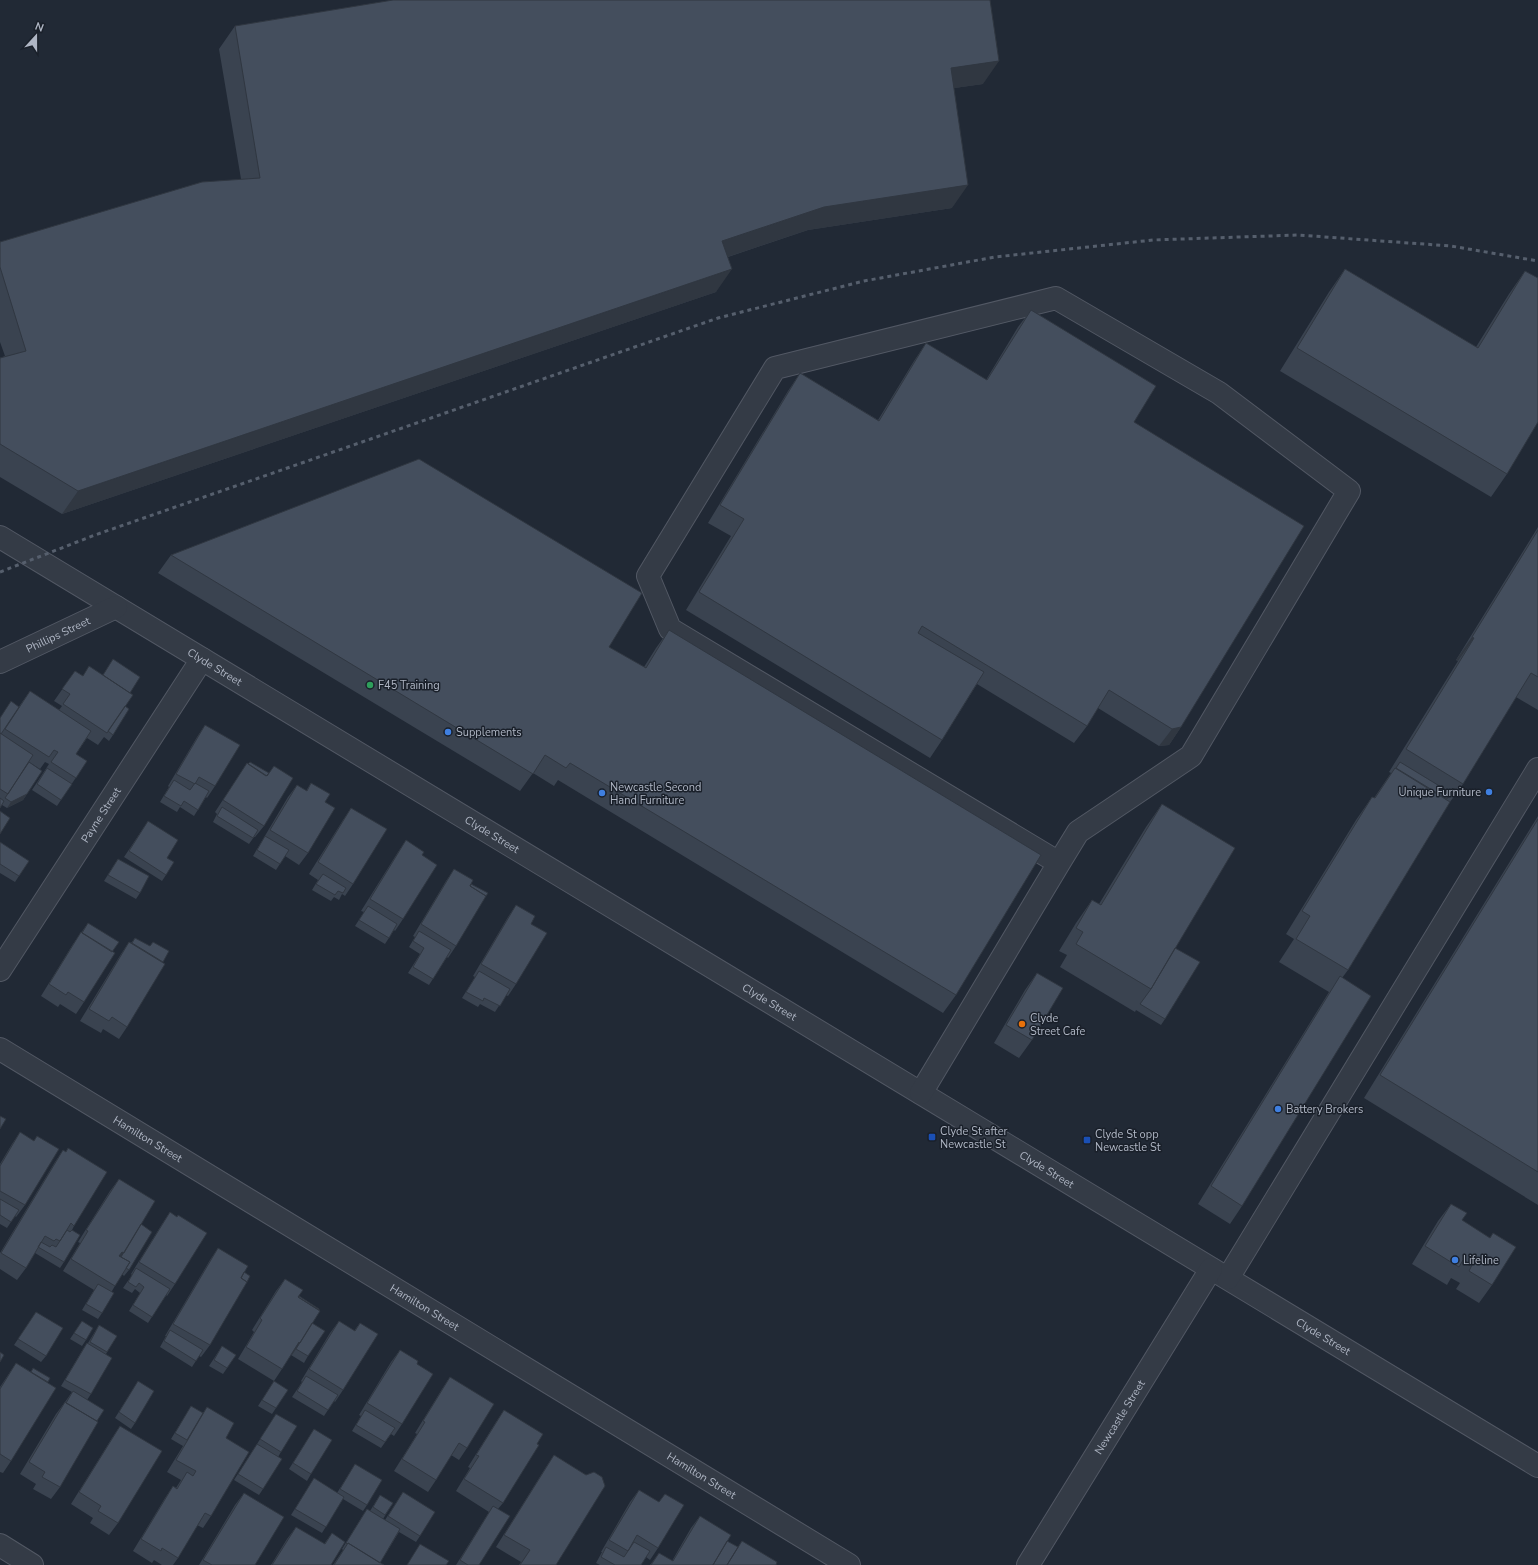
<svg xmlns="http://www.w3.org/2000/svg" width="1538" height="1565" font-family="'Nunito Sans',sans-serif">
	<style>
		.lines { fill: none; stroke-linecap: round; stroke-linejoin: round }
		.minor-casing { stroke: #525864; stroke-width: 24 }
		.minor { stroke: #343b46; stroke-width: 22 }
		.rail { stroke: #565f6d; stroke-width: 3; stroke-dasharray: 4 4; stroke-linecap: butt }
		.wall { fill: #3a4350 }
		.shaded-wall { fill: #303741 }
		.building { fill: #444e5d; stroke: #303741 }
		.leisure-dot { fill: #2e9e5b; stroke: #1a202a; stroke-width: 1.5 }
		.shop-dot { fill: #3f7fe0; stroke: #1a202a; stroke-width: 1.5 }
		.food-dot { fill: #e8710a; stroke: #1a202a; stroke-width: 1.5 }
		.transit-dot { fill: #1a4fb4; stroke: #1a202a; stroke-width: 1.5 }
		.labels { text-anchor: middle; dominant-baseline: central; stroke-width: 3; stroke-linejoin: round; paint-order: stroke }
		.street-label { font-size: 11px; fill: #aeb5c3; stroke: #1a202a }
		.poi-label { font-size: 11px; fill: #aeb5c3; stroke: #1a202a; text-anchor: start }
	</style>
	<rect width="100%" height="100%" fill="#212935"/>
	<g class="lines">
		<defs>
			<g id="minor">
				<path id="s1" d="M 0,537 L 1538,1466"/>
				<path id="s2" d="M 0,662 L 116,607"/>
				<path id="s3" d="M 0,970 L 202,659"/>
				<path id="s4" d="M 0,1049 L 849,1565"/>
				<path d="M 921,1093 L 1059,863 L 1078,832 L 1191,756 L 1349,491 L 1219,393 L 1056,298 L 775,368 L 648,576 L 670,629 L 1059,863"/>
				<path d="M 1228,1278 L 1538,769"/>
				<path d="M 0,1545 L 32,1565"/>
				<path id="s5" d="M 1028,1565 L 1211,1269"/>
			</g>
		</defs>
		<use href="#minor" class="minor-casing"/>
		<use href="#minor" class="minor"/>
		<path class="rail" d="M 0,572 L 95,535 L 718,318 L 864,281 L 995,257 L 1153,240 L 1298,235 L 1451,246 L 1538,261"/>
	</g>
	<path class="wall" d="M 235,26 L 983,84 L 954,88 L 952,208 L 808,230 L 728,257 L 716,292 L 62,514 L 0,477 L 0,358 L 5,356 L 0,342 L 0,242 L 241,179 L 219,49 Z
		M 1345,269 L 1476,347 L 1509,294 L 1525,271 L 1507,474 L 1491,497 L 1280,371 L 1329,292 Z
		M 1031,310 L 1134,422 L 1181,727 L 1169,745 L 1159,746 L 1098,708 L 1087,726 L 1074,743 L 977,684 L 942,740 L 930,758 L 686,610 L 731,536 L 708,523 L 788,391 L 800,373 L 878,420 L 914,361 L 926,343 L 986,380 L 1018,327 Z
		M 1538,527 L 1538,710 L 1516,697 L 1463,784 L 1450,802 L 1348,970 L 1342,978 L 1242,1206 L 1230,1224 L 1198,1204 L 1329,992 L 1279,962 L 1294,939 L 1286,934 L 1356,820 L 1372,797 L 1374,798 L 1391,773 L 1389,772 L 1458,661 L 1456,660 Z
		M 171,555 L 609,647 L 644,667 L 656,648 L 669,630 L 956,995 L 943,1013 L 558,780 L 554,786 L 533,773 L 520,791 L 158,573 Z
		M 75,671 L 83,676 L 130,693 L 125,706 L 113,735 L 109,741 L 104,737 L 98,745 L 87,738 L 76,754 L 87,761 L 57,806 L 32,790 L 49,764 L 45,762 L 40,769 L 29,762 L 27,794 L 23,800 L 7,808 L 2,805 L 0,808 L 0,718 L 18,708 L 30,691 L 59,710 L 62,706 L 54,701 Z
		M 205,725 L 215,786 L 207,798 L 206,797 L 194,816 L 180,807 L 177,812 L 160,802 L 169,787 L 168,786 L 197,737 Z
		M 247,763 L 264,826 L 255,837 L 254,837 L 249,844 L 213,822 L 217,814 L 215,812 Z
		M 311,783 L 325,802 L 308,853 L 299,865 L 285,856 L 276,870 L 253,856 L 288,797 L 297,785 L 306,791 Z
		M 1162,804 L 1175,948 L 1165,1019 L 1161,1025 L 1136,1010 L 1135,1012 L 1060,967 L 1067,955 L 1059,951 L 1076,923 L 1092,900 L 1099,904 L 1146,827 Z
		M 351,808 L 353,884 L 345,896 L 342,894 L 339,900 L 334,897 L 331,901 L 312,890 L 318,880 L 309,874 L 343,820 Z
		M 1538,816 L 1538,1205 L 1364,1098 Z
		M 144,827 L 167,858 L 166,875 L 162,881 L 124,857 Z
		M 406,840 L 422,855 L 403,919 L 395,931 L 394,930 L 385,944 L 355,926 L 364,912 L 361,911 L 398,852 Z
		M 0,842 L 29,861 L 15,882 L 0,873 Z
		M 118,859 L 140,893 L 136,899 L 104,881 L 114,865 Z
		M 454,869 L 471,884 L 456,946 L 448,958 L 447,957 L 429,985 L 408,973 L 420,954 L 409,947 L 415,937 L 413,936 L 446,881 Z
		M 516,905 L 531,924 L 516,984 L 508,996 L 506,995 L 495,1012 L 480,1004 L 478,1007 L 462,998 L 475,977 L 473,976 L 508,917 Z
		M 88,923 L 112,952 L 84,1002 L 76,1014 L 60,1004 L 58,1007 L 41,996 L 73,944 Z
		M 135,938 L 163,962 L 127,1027 L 119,1039 L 103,1029 L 101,1033 L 80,1021 L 121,954 L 129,942 L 131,943 Z
		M 1037,973 L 1032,1040 L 1019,1058 L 994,1043 L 1025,990 Z
		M 20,1132 L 34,1141 L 37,1136 L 25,1205 L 16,1217 L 15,1216 L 7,1228 L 0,1224 L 0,1164 L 12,1144 Z
		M 68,1148 L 74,1226 L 72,1230 L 64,1262 L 60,1268 L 35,1253 L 26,1268 L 17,1280 L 0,1269 L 0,1253 L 55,1162 L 63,1150 L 66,1152 Z
		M 119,1179 L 139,1227 L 129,1270 L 124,1276 L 122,1274 L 112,1291 L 102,1313 L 98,1319 L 82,1310 L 94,1290 L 63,1271 L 80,1243 L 78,1242 L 110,1191 Z
		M 1451,1204 L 1462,1220 L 1492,1285 L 1479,1303 L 1456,1289 L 1460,1283 L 1451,1278 L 1447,1285 L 1412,1264 L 1438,1221 Z
		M 170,1212 L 175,1284 L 167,1296 L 166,1295 L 148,1323 L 129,1311 L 140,1293 L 135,1289 L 132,1293 L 123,1288 L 132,1275 L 131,1274 L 162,1224 Z
		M 218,1248 L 244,1272 L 210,1345 L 201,1357 L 199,1356 L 192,1367 L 160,1347 L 166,1336 L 165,1336 L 210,1260 Z
		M 285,1279 L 299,1296 L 312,1323 L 308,1356 L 304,1363 L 291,1355 L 282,1369 L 274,1381 L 276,1408 L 272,1414 L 258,1406 L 274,1381 L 238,1359 L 254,1332 L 252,1330 L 276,1291 Z
		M 36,1312 L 46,1356 L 41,1362 L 14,1345 Z
		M 82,1321 L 86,1340 L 82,1346 L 70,1339 Z
		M 339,1321 L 354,1331 L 360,1323 L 343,1390 L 335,1402 L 334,1401 L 324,1416 L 292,1397 L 302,1382 L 301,1381 L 330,1333 Z
		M 99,1325 L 117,1336 L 106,1354 L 91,1394 L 87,1400 L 60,1487 L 51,1499 L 33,1489 L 36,1484 L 20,1474 L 56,1414 L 65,1402 L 72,1392 L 61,1386 L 83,1349 L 87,1343 L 88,1343 Z
		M 222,1346 L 236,1355 L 223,1374 L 209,1366 Z
		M 400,1350 L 417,1364 L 402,1424 L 394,1436 L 391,1434 L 381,1448 L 352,1431 L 361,1416 L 359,1415 L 391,1362 Z
		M 16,1363 L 48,1382 L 11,1461 L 3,1473 L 0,1472 L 0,1387 Z
		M 450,1377 L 467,1448 L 459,1460 L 451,1455 L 436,1480 L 428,1492 L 394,1471 L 417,1434 L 415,1433 L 442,1389 Z
		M 138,1381 L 135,1423 L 131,1429 L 115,1418 Z
		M 191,1406 L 203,1413 L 207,1407 L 226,1438 L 211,1516 L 203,1528 L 197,1525 L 178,1558 L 173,1565 L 162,1565 L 154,1560 L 152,1563 L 133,1551 L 165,1498 L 173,1486 L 176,1488 L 181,1480 L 167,1472 L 183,1446 L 171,1439 Z
		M 504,1410 L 537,1444 L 503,1503 L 498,1509 L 479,1565 L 456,1565 L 489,1512 L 456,1491 L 470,1468 L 468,1467 L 496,1422 Z
		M 276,1414 L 281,1452 L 278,1457 L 263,1489 L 259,1495 L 234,1480 L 253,1450 L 257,1444 Z
		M 120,1426 L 118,1523 L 109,1535 L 90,1523 L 93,1518 L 71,1504 L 112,1438 Z
		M 314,1429 L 311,1474 L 307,1481 L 289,1469 Z
		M 554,1455 L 586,1475 L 556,1565 L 519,1565 L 521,1562 L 496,1547 L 546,1467 Z
		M 355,1464 L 367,1505 L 363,1511 L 343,1499 L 322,1533 L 291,1515 L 314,1478 L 337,1493 Z
		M 639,1490 L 659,1502 L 665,1494 L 658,1548 L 650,1560 L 646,1557 L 641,1565 L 600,1565 L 596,1563 L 602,1552 L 601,1552 L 630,1502 Z
		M 403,1492 L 420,1536 L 416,1542 L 399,1532 L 380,1563 L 384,1565 L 333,1565 L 343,1550 L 342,1549 L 363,1515 L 367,1509 L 370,1511 L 380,1495 L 393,1503 L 383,1519 L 385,1520 Z
		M 244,1493 L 255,1565 L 199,1565 L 235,1505 Z
		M 700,1516 L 727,1541 L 738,1547 L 742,1541 L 776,1565 L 650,1565 L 659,1553 L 672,1561 L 691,1528 Z
		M 296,1527 L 324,1544 L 332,1533 L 331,1565 L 271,1565 L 287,1539 Z"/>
	<path class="shaded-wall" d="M 999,61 L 983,84 L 934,91 L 951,68 Z
		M 968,185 L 952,208 L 808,230 L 706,264 L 722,241 L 824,207 Z
		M 732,269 L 716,292 L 62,514 L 78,491 Z
		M 1472,637 L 1474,638 L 1458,661 L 1456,660 Z
		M 1181,727 L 1169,745 L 1159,746 L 1172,729 Z
		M 27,794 L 23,800 L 7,808 L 11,802 Z
		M 122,1252 L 124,1253 L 117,1263 L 115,1261 Z
		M 299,1342 L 300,1343 L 292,1355 L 290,1354 Z"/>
	<path class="building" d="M 393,0 L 990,0 L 999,61 L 951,68 L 968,185 L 824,207 L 722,241 L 732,269 L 78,491 L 0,444 L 0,358 L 26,351 L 0,267 L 0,242 L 202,182 L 260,178 L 235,26 Z
		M 1345,269 L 1478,348 L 1525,271 L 1538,278 L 1538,422 L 1507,474 L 1297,348 Z
		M 1031,310 L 1156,386 L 1134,422 L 1304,526 L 1181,727 L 1172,729 L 1109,690 L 1087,726 L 922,626 L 918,633 L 984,672 L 942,740 L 699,592 L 744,519 L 720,505 L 800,373 L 879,421 L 926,343 L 987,380 Z
		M 419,459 L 642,593 L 609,647 L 646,668 L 669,630 L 1041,855 L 956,995 L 570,763 L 566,768 L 545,755 L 533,774 L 171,555 Z
		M 1538,530 L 1538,677 L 1531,673 L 1463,784 L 1406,749 L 1474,638 L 1472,637 Z
		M 113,659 L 140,677 L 130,693 L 103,675 Z
		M 89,666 L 133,695 L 107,733 L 63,704 L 70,694 L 62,689 L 75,671 L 83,676 Z
		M 30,691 L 91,731 L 76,754 L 87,761 L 76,778 L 51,762 L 58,752 L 54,750 L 49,757 L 5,729 Z
		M 11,701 L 19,707 L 1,734 L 0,733 L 0,718 Z
		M 125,706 L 129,709 L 113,735 L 108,731 Z
		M 205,725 L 240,745 L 215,786 L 199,777 L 195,784 L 176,774 Z
		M 0,733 L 33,755 L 8,794 L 0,789 Z
		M 29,762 L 42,771 L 27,794 L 11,802 L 5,798 Z
		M 250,762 L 269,773 L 266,776 L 248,764 Z
		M 1400,762 L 1451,793 L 1447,799 L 1396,768 Z
		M 247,763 L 267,776 L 274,766 L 293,778 L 264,826 L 223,800 Z
		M 47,768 L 72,784 L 61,800 L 37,784 Z
		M 1395,768 L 1450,802 L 1348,970 L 1296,939 L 1310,916 L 1302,911 L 1372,797 L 1375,798 Z
		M 174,780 L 190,790 L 195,783 L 209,791 L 198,810 L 184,801 L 181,806 L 164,796 Z
		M 311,783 L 330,794 L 325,802 L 335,808 L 308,853 L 270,830 L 297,785 L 307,791 Z
		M 0,798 L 4,801 L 0,808 Z
		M 1162,804 L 1235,848 L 1151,989 L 1076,944 L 1083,932 L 1076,928 L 1092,900 L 1101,905 Z
		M 222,807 L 258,830 L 253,838 L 217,816 Z
		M 351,808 L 387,829 L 353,884 L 318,862 Z
		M 0,811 L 10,818 L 0,834 Z
		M 1538,819 L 1538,1172 L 1380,1075 Z
		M 148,821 L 178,840 L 167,858 L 174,862 L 166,875 L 129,851 Z
		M 265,836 L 289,850 L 280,864 L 257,850 Z
		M 406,840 L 424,852 L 422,855 L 437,865 L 403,919 L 370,899 Z
		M 0,842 L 29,861 L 19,876 L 0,864 Z
		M 118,859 L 149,876 L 140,893 L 108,875 Z
		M 454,869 L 473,880 L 470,886 L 486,896 L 456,946 L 421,924 Z
		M 323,874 L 346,888 L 343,893 L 338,891 L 335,895 L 316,884 Z
		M 471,884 L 488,893 L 486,896 L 470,886 Z
		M 516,905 L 535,916 L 531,924 L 547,933 L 516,984 L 481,964 Z
		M 368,906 L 397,924 L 389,938 L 359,920 Z
		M 88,923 L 119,942 L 112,952 L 82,933 Z
		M 419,931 L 451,950 L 433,979 L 413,967 L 424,948 L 413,941 Z
		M 81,932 L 115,953 L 84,1002 L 68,992 L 66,995 L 49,984 Z
		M 135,938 L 150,946 L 153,942 L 169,951 L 163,962 L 132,943 Z
		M 129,942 L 165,964 L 127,1027 L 112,1017 L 109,1021 L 89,1009 Z
		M 1175,948 L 1200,962 L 1165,1019 L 1140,1004 L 1151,989 Z
		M 479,971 L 510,989 L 500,1006 L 484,998 L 483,1001 L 466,992 Z
		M 1037,973 L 1063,988 L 1032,1040 L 1006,1025 Z
		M 1340,976 L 1371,996 L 1242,1206 L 1211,1186 Z
		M 0,1116 L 6,1119 L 0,1129 Z
		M 20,1132 L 34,1141 L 37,1136 L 59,1149 L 25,1205 L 0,1191 L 0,1166 Z
		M 68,1148 L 107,1172 L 74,1226 L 71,1223 L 60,1241 L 56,1239 L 54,1241 L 45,1236 L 26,1268 L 1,1253 L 63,1150 L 66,1152 Z
		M 119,1179 L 155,1201 L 124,1253 L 122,1252 L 119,1256 L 130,1262 L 115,1286 L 71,1259 L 88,1231 L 86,1230 Z
		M 0,1199 L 19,1210 L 11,1222 L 0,1215 Z
		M 1451,1204 L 1467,1213 L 1462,1220 L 1490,1238 L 1493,1233 L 1516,1247 L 1492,1285 L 1469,1271 L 1472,1265 L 1463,1260 L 1459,1267 L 1425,1246 Z
		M 170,1212 L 177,1217 L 178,1215 L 207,1233 L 175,1284 L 139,1262 Z
		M 141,1224 L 152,1232 L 129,1270 L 126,1268 L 130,1262 L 121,1257 Z
		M 67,1230 L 70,1232 L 72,1230 L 80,1235 L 64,1262 L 38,1247 L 41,1242 L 50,1247 L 52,1245 L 56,1247 Z
		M 218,1248 L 248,1266 L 241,1278 L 247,1282 L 210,1345 L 173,1324 Z
		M 136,1268 L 170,1289 L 152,1317 L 133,1305 L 144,1287 L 139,1283 L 136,1287 L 128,1282 Z
		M 244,1272 L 250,1276 L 247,1282 L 241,1278 Z
		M 285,1279 L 303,1290 L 298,1297 L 320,1311 L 300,1343 L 299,1342 L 282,1369 L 246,1347 L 262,1320 L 260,1318 Z
		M 98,1284 L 114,1293 L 102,1313 L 86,1304 Z
		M 299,1296 L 319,1309 L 319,1310 L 298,1297 Z
		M 36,1312 L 63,1328 L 46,1356 L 18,1339 Z
		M 82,1321 L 93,1328 L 86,1340 L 74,1333 Z
		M 339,1321 L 355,1331 L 360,1323 L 378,1334 L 343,1390 L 309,1369 Z
		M 312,1323 L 325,1331 L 308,1356 L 296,1349 Z
		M 99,1325 L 117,1336 L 107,1352 L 90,1342 Z
		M 170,1330 L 203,1350 L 196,1361 L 164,1341 Z
		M 87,1343 L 112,1358 L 91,1394 L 65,1380 Z
		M 222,1346 L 236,1355 L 227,1368 L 214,1360 Z
		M 400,1350 L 418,1361 L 417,1364 L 433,1374 L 402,1424 L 367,1403 Z
		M 0,1352 L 4,1355 L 0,1362 Z
		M 16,1363 L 56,1388 L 11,1461 L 0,1454 L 0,1389 Z
		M 33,1368 L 50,1378 L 48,1382 L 31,1372 Z
		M 306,1376 L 338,1395 L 328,1410 L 297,1391 Z
		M 450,1377 L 494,1404 L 467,1448 L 459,1443 L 436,1480 L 402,1459 L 425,1422 L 423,1421 Z
		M 138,1381 L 154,1391 L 135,1423 L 119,1412 Z
		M 274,1381 L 288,1390 L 276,1408 L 262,1400 Z
		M 73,1391 L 104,1410 L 97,1421 L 66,1403 Z
		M 65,1402 L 98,1422 L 60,1487 L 42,1477 L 45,1472 L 29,1462 Z
		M 191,1406 L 203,1413 L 187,1440 L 175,1433 Z
		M 207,1407 L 234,1423 L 226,1438 L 249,1452 L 211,1516 L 205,1513 L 178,1558 L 162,1548 L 161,1551 L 141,1539 L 173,1486 L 177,1489 L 187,1472 L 193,1476 L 196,1471 L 176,1460 Z
		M 365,1410 L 395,1428 L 385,1442 L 356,1425 Z
		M 504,1410 L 543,1434 L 537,1444 L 539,1445 L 503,1503 L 464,1479 L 479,1456 L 476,1455 Z
		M 276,1414 L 297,1426 L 281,1452 L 260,1439 Z
		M 120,1426 L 162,1451 L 118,1523 L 98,1511 L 101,1506 L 79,1492 Z
		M 314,1429 L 332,1440 L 311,1474 L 293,1463 Z
		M 257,1444 L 282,1459 L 263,1489 L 238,1474 Z
		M 554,1455 L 586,1475 L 594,1472 L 602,1477 L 605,1486 L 556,1565 L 520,1565 L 530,1550 L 504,1535 Z
		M 355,1464 L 382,1480 L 367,1505 L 340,1489 Z
		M 314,1478 L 344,1497 L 326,1527 L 295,1509 Z
		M 639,1490 L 659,1502 L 665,1494 L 684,1505 L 658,1548 L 637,1535 L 628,1551 L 609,1540 Z
		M 403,1492 L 435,1512 L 420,1536 L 388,1516 Z
		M 244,1493 L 284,1517 L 255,1565 L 212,1565 L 203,1560 Z
		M 380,1495 L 393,1503 L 385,1515 L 373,1507 Z
		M 493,1506 L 510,1516 L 479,1565 L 468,1565 L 460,1560 Z
		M 367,1509 L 400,1529 L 380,1563 L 348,1543 L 347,1544 L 346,1543 Z
		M 700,1516 L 731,1535 L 713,1565 L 651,1565 L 659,1553 L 673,1561 Z
		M 296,1527 L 325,1544 L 332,1533 L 345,1542 L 331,1565 L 272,1565 Z
		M 727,1541 L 738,1547 L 727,1565 L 713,1565 Z
		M 742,1541 L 777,1562 L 776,1565 L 727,1565 Z
		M 634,1542 L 650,1551 L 641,1565 L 615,1565 L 601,1557 L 606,1547 L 624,1557 Z
		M 348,1543 L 384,1565 L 334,1565 Z
		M 420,1544 L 449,1561 L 446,1565 L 407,1565 Z"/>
	<circle class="leisure-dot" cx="370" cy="685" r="4"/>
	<g class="shop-dot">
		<circle cx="448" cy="732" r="4"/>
		<circle cx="1489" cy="792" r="4"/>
		<circle cx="602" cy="793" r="4"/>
		<circle cx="1278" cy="1109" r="4"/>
		<circle cx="1455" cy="1260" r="4"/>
	</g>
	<circle class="food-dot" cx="1022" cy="1024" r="4"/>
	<g class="transit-dot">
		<rect x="928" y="1133" width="8" height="8" rx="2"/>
		<rect x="1083" y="1136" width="8" height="8" rx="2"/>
	</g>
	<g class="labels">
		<g class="street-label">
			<text stroke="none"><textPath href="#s2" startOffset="64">Phillips Street</textPath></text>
			<text stroke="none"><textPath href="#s1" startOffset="251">Clyde Street</textPath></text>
			<text stroke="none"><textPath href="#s3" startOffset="185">Payne Street</textPath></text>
			<text stroke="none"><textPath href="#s1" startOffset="575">Clyde Street</textPath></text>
			<text stroke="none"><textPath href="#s1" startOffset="899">Clyde Street</textPath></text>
			<text stroke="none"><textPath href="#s4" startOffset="173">Hamilton Street</textPath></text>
			<text stroke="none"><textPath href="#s1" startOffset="1223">Clyde Street</textPath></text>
			<text stroke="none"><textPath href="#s4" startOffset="497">Hamilton Street</textPath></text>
			<text stroke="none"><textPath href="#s1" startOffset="1546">Clyde Street</textPath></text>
			<text stroke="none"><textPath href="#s5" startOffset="174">Newcastle Street</textPath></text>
			<text stroke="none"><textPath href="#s4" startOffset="821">Hamilton Street</textPath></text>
		</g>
		<g class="poi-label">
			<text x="378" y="685">F45 Training</text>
			<text x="456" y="732">Supplements</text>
			<text x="610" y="787">Newcastle Second<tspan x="610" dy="13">Hand Furniture</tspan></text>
			<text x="1481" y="792" text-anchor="end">Unique Furniture</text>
			<text x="1030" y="1018">Clyde<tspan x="1030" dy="13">Street Cafe</tspan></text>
			<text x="1286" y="1109">Battery Brokers</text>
			<text x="940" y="1131">Clyde St after<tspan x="940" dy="13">Newcastle St</tspan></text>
			<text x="1095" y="1134">Clyde St opp<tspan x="1095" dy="13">Newcastle St</tspan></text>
			<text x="1463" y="1260">Lifeline</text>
		</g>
	</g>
	<g transform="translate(36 36) rotate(21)" stroke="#1a202a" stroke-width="3" paint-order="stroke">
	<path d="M0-3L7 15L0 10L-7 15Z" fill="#aeb5c3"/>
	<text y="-6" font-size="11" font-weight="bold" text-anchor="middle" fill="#aeb5c3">N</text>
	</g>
</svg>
